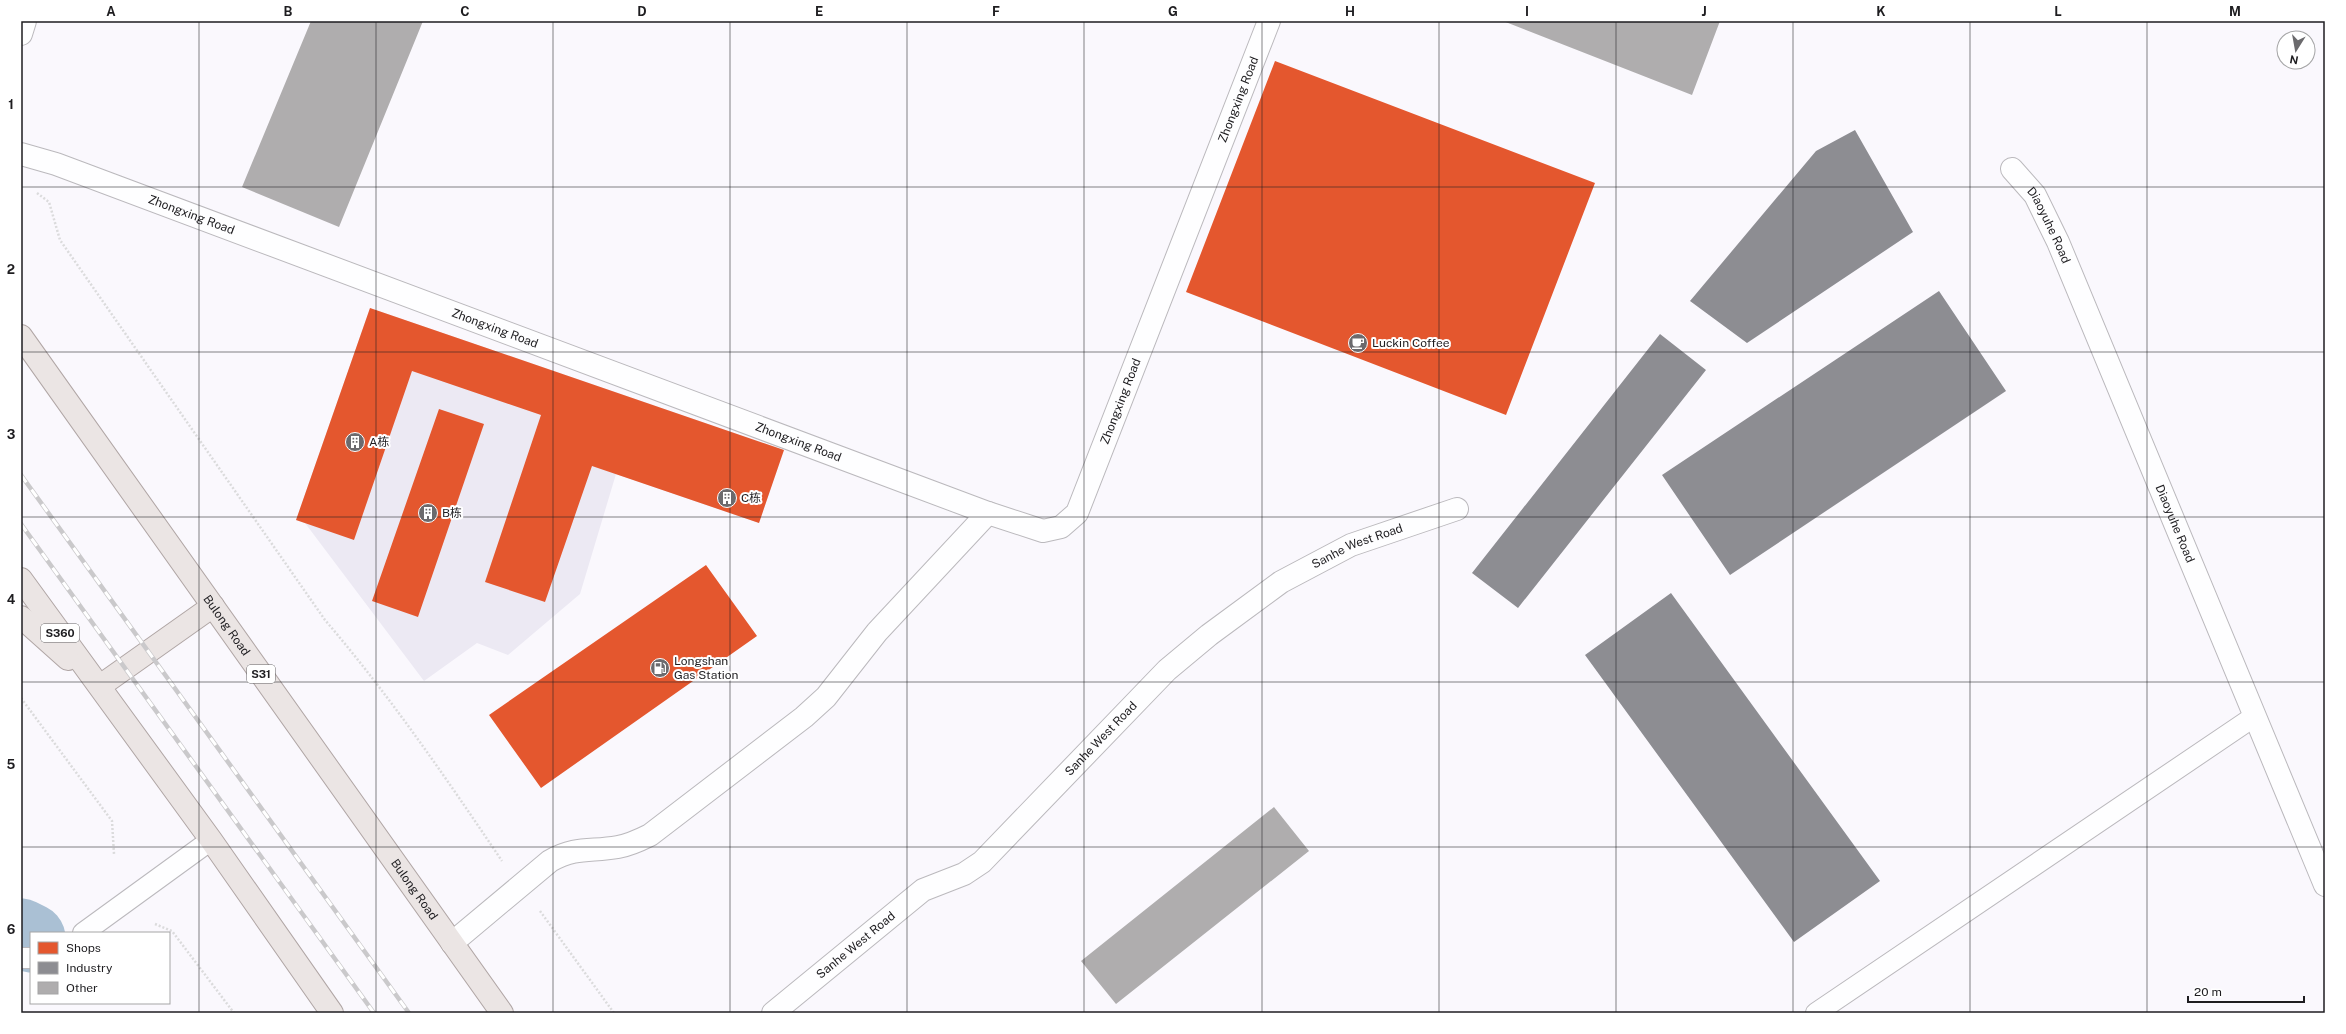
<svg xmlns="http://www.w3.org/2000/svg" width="2346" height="1034" font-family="'Public Sans','Noto Sans SC',sans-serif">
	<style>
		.built { fill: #ece9f3 }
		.shops { fill: #e4572e }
		.industry { fill: #8d8d92 }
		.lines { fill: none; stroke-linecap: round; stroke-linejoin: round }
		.river { stroke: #aac0d4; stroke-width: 69 }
		.building { fill: #afadae }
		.service-casing { stroke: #bbb9bd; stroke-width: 22 }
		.minor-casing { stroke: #bbb9bd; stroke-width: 24 }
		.tertiary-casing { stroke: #bbb9bd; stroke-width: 24 }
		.primary-casing { stroke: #b0a6a5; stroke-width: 24 }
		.path { stroke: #dbdbdc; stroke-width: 2.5; stroke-dasharray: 2 2; stroke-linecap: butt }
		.service { stroke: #fefeff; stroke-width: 20 }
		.minor { stroke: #fefeff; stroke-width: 22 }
		.tertiary { stroke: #fefeff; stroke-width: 22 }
		.primary { stroke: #ebe5e4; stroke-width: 22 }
		.rail-casing { stroke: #cac9cb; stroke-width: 4.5 }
		.rail { stroke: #fff; stroke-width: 3; stroke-dasharray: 9; stroke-linecap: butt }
		.grid { fill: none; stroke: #1e1d20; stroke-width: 1; stroke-opacity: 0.55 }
		.labels { text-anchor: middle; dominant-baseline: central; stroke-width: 4; stroke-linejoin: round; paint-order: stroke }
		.shield { fill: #fff; stroke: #626163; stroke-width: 1 }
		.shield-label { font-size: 11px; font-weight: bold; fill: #1e1d20 }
		.street-label { font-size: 12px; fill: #1e1d20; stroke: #fff }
		.poi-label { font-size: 12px; fill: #1e1d20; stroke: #fff; text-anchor: start }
		.neatline { fill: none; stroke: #1e1d20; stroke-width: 1.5 }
		.grid-label { font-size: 13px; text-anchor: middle; font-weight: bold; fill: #1e1d20 }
	</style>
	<rect width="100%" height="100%" fill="#faf8fd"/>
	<path class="built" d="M 370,308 L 784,450 L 759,523 L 616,474 L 580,594 L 508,655 L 477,643 L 424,681 L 305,523 L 296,520 Z"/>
	<path class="shops" d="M 1275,61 L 1595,183 L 1506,415 L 1186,292 Z
		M 370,308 L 784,450 L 759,523 L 592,466 L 545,602 L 485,582 L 541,415 L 412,371 L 354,540 L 296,520 Z
		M 439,409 L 484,424 L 418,617 L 372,601 Z
		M 706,565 L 757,636 L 541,788 L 489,715 Z"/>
	<path class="industry" d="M 1855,130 L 1913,232 L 1747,343 L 1690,301 L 1816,151 Z
		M 1939,291 L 2006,391 L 1730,575 L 1662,475 Z
		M 1660,334 L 1706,370 L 1518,608 L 1472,573 Z
		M 1671,593 L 1880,881 L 1794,942 L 1585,655 Z"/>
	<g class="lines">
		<path class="river" d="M 21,933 L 31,938"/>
	</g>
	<path class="building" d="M 311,21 L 423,21 L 339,227 L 242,187 Z
		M 1503,21 L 1720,21 L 1692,95 Z
		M 1274,807 L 1309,851 L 1116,1004 L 1081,961 Z"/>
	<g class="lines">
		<defs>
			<path id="service" d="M 83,933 L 211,840
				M 21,958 L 31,958
				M 1816,1013 L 2255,716"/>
			<path id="minor" d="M 452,943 L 550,861 C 577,846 591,852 618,847 C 630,845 640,840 650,835 L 804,717 L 826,697 L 877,632 L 988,513"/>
			<g id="tertiary">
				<path d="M 21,34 L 25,21"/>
				<path id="s1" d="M 21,154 L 56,164 L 988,513 L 1043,531 L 1061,527 L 1077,513 L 1269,21"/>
				<path id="s2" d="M 2012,169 L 2035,195 L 2058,242 L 2325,885"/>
				<path id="s3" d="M 773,1013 L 923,890 L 964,874 L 982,862 L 1167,670 L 1209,635 L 1281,582 L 1351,545 L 1457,509"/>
			</g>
			<g id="primary">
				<path id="s4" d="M 21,336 L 502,1013"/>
				<path d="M 21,579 L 211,840 L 332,1013"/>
				<path d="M 21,617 L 68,659"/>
				<path d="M 100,686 L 213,606"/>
			</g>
		</defs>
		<use href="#service" class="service-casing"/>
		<use href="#minor" class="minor-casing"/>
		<use href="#tertiary" class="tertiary-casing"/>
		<use href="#primary" class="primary-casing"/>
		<path class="path" d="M 37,193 L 49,202 L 60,240 L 325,620 C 390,696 446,778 502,861
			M 21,698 L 112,821 L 114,854
			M 540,911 L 614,1013
			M 155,924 L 172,931 L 234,1013"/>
		<use href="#service" class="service"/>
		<use href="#minor" class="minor"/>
		<use href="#tertiary" class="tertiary"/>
		<use href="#primary" class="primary"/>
		<defs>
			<path id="rail" d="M 21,475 L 409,1013
				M 21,524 L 374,1013"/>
		</defs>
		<use href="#rail" class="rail-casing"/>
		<use href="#rail" class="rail"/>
	</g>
	<path class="grid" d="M 199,21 L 199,1013M 376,21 L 376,1013M 553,21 L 553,1013M 730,21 L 730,1013M 907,21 L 907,1013M 1084,21 L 1084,1013M 1262,21 L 1262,1013M 1439,21 L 1439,1013M 1616,21 L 1616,1013M 1793,21 L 1793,1013M 1970,21 L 1970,1013M 2147,21 L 2147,1013M 21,187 L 2325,187M 21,352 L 2325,352M 21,517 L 2325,517M 21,682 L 2325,682M 21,847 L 2325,847"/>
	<defs>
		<symbol id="cafe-disc" viewBox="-11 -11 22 22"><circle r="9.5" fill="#6b6a6d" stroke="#fff"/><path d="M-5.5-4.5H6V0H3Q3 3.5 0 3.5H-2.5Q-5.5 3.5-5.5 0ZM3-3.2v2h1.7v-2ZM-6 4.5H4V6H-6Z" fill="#fff"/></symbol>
		<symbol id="building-disc" viewBox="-11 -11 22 22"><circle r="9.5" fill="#6b6a6d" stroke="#fff"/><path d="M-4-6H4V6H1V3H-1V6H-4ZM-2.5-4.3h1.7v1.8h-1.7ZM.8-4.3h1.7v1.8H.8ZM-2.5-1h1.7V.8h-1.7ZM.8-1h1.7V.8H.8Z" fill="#fff"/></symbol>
		<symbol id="fuel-disc" viewBox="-11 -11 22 22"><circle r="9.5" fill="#6b6a6d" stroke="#fff"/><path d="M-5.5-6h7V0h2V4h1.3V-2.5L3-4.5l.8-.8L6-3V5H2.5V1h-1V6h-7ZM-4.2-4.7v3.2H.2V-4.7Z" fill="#fff"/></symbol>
	</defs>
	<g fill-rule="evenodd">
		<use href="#cafe-disc" x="1347" y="332" width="22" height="22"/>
		<use href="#building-disc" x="344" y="431" width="22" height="22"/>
		<use href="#building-disc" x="716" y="487" width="22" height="22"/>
		<use href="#building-disc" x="417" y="502" width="22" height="22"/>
		<use href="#fuel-disc" x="649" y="657" width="22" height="22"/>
	</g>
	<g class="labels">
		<g class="shield">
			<rect x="41" y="624" width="38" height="18" rx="3"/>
			<rect x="247" y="665" width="28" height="18" rx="3"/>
		</g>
		<g class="shield-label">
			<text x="60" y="633">S360</text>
			<text x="261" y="674">S31</text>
		</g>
		<g class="street-label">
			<text stroke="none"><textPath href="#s1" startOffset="1573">Zhongxing Road</textPath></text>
			<text stroke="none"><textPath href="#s1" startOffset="181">Zhongxing Road</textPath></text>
			<text stroke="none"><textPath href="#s2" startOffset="68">Diaoyuhe Road</textPath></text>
			<text stroke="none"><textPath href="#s1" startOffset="505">Zhongxing Road</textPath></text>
			<text stroke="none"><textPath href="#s1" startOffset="1249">Zhongxing Road</textPath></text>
			<text stroke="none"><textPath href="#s1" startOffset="829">Zhongxing Road</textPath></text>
			<text stroke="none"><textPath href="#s2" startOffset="392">Diaoyuhe Road</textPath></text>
			<text stroke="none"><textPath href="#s3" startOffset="755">Sanhe West Road</textPath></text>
			<text stroke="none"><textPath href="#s4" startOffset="355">Bulong Road</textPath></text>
			<text stroke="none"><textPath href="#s3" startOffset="431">Sanhe West Road</textPath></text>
			<text stroke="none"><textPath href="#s4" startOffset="679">Bulong Road</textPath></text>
			<text stroke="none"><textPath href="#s3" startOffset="107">Sanhe West Road</textPath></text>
		</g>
		<g class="poi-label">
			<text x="1372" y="343">Luckin Coffee</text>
			<text x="369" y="442">A栋</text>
			<text x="741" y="498">C栋</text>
			<text x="442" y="513">B栋</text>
			<text x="674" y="661">Longshan<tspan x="674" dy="14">Gas Station</tspan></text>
		</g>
	</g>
	<rect width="2346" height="1034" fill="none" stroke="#ffffff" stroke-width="44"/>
	<rect x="30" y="932" width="140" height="72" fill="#ffffff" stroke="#a5a5a6"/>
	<rect x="38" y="942" width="20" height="12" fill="#e4572e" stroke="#a5a5a6"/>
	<text x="66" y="952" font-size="12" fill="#1e1d20">Shops</text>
	<rect x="38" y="962" width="20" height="12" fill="#8d8d92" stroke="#a5a5a6"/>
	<text x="66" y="972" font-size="12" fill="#1e1d20">Industry</text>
	<rect x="38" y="982" width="20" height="12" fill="#afadae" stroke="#a5a5a6"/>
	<text x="66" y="992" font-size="12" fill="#1e1d20">Other</text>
	<g transform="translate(2296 50) rotate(191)"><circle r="19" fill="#ffffff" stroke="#a5a5a6"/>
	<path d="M0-3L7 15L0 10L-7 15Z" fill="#6b6a6d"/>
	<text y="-6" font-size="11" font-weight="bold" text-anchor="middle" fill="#1e1d20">N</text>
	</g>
	<path d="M2188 996v6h116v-6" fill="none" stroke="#1e1d20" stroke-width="2"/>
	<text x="2194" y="996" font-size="12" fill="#1e1d20" stroke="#ffffff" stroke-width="3" paint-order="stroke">20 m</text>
	<rect x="22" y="22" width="2302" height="990" class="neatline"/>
	<g class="grid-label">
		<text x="111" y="16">A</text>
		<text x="288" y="16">B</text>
		<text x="465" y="16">C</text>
		<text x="642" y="16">D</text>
		<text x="819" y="16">E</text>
		<text x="996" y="16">F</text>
		<text x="1173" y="16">G</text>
		<text x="1350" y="16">H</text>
		<text x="1527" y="16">I</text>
		<text x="1704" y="16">J</text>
		<text x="1881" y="16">K</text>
		<text x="2058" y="16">L</text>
		<text x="2235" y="16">M</text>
		<text x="11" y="109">1</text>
		<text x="11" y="274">2</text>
		<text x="11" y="439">3</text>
		<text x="11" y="604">4</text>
		<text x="11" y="769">5</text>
		<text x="11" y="934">6</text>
	</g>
</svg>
